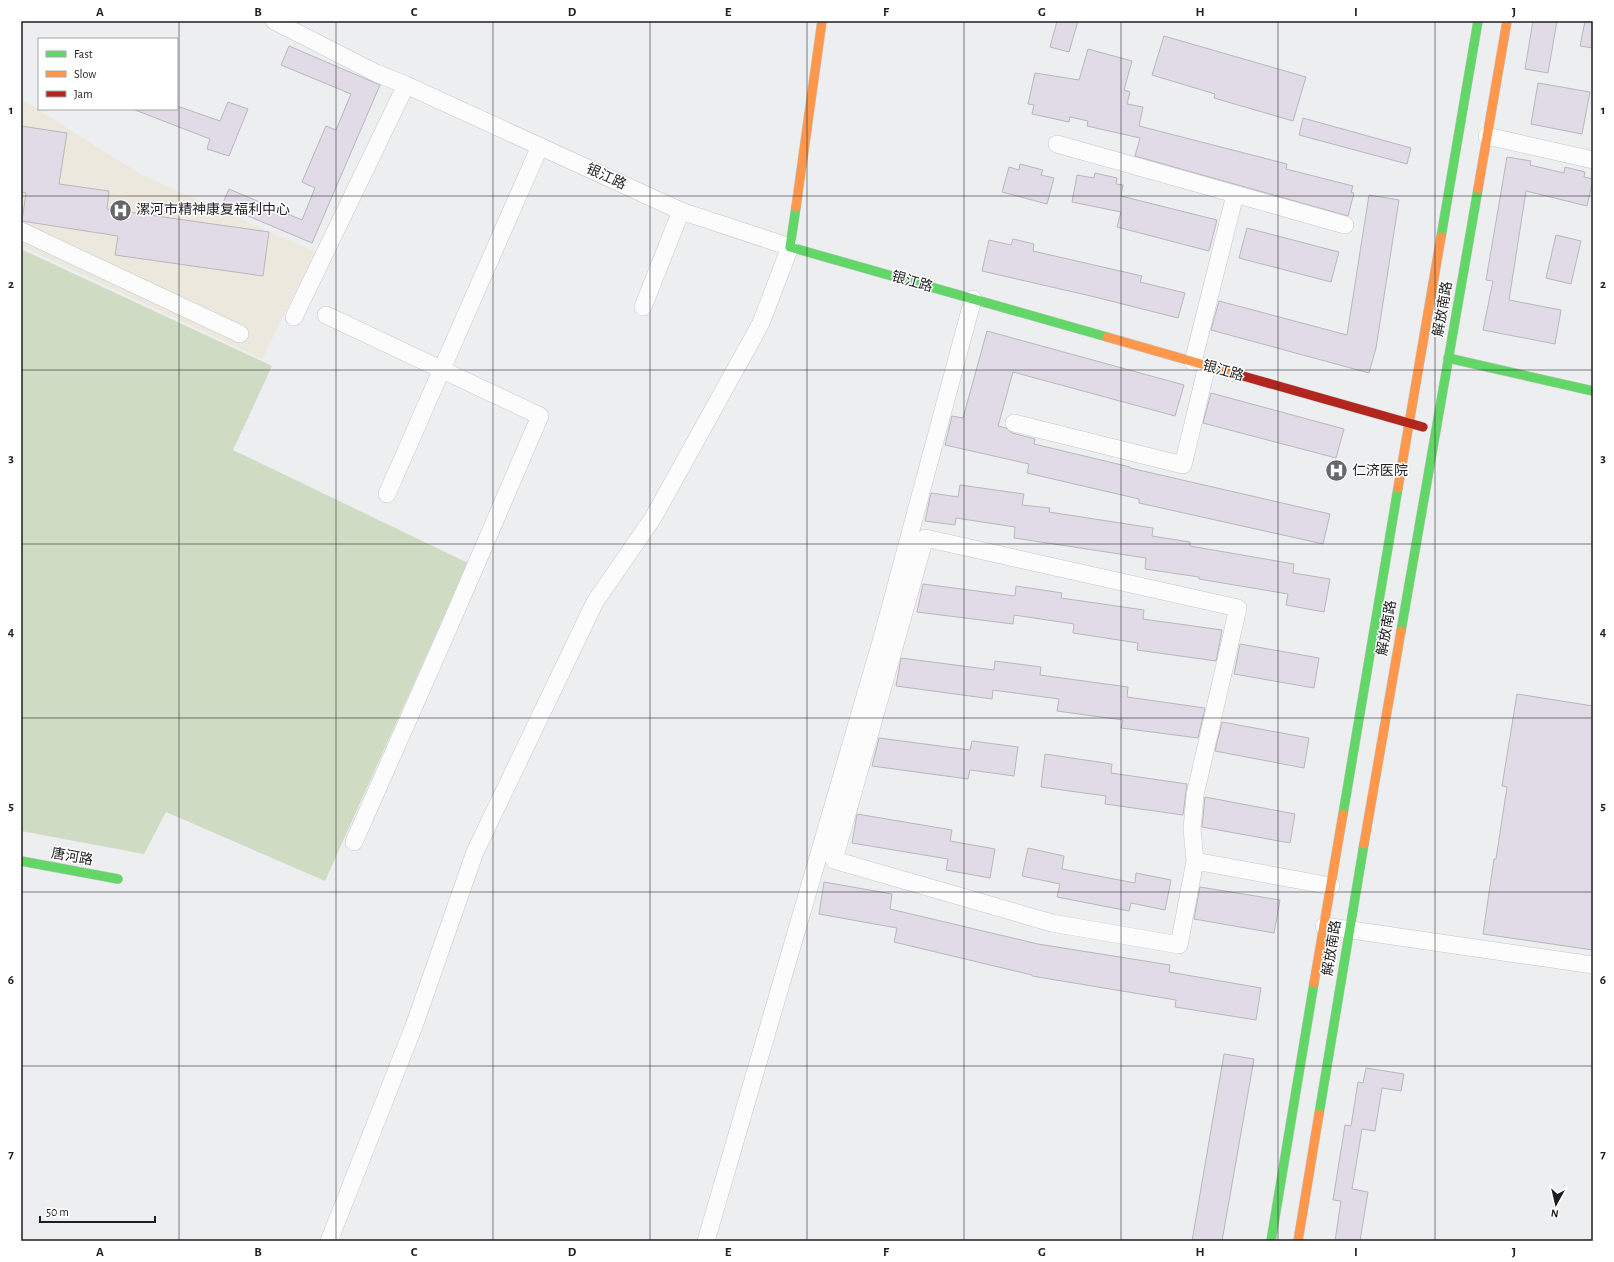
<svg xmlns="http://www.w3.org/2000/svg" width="1614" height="1262" font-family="'Alegreya Sans','Noto Sans SC',sans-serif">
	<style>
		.medical { fill: #ece8dd }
		.green { fill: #d0dbc4 }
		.building { fill: #e1dbe8; stroke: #b7b8ba }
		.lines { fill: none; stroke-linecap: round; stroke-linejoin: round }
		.street-casing { stroke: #c6c7c8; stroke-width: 18 }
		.fast-casing { stroke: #c6c7c8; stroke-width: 10 }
		.slow-casing { stroke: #c6c7c8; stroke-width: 10 }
		.jam-casing { stroke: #c6c7c8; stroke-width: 10 }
		.street { stroke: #fcfcfd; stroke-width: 17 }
		.fast { stroke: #63d668; stroke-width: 9 }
		.slow { stroke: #ff974d; stroke-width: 9 }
		.jam { stroke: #b3261e; stroke-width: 9 }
		.grid { fill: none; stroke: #1e1e20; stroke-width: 1; stroke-opacity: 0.55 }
		.labels { text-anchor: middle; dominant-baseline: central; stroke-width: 3; stroke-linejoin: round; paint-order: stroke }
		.street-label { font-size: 14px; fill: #1e1e20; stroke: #fff }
		.poi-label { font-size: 14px; fill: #1e1e20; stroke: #fff; text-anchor: start }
		.neatline { fill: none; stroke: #1e1e20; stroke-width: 1.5 }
		.grid-label { font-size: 13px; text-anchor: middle; font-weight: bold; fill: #1e1e20 }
	</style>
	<rect width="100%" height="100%" fill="#eceef0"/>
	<path class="medical" d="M 21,99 L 142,175 L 315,252 L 262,359 L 21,246 Z"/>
	<path class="green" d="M 21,249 L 272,366 L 233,450 L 468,563 L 325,881 L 166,812 L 144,854 L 21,831 Z"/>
	<path class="building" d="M 1057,21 L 1078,21 L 1069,52 L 1050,47 Z
		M 1533,21 L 1557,21 L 1548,73 L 1525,69 Z
		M 1585,21 L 1593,21 L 1593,48 L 1580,46 Z
		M 1164,36 L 1306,77 L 1293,121 L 1214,98 L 1215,94 L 1152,75 Z
		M 289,46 L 380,85 L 312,243 L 222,205 L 229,189 L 302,220 L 315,188 L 302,182 L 326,126 L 336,130 L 351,94 L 281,65 Z
		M 1088,49 L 1132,61 L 1124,90 L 1130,92 L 1127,104 L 1143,107 L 1139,126 L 1287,164 L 1286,169 L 1353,186 L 1351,192 L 1354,193 L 1348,216 L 1135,156 L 1140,138 L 1087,126 L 1088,121 L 1070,117 L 1069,122 L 1032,114 L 1034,105 L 1028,104 L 1035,73 L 1079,80 Z
		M 1538,83 L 1590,92 L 1582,134 L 1531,124 Z
		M 228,102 L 248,109 L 229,156 L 207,149 L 210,139 L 135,110 L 177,109 L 177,106 L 220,121 Z
		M 1303,118 L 1411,148 L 1407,164 L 1299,135 Z
		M 21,126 L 67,133 L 59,184 L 109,191 L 107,209 L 269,232 L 263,276 L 115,255 L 118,236 L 22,221 L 26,193 L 21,192 Z
		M 1507,157 L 1531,161 L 1530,165 L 1564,173 L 1565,167 L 1585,172 L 1584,177 L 1593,179 L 1587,206 L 1526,191 L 1509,300 L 1561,310 L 1555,344 L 1483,330 L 1493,281 L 1486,280 Z
		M 1020,164 L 1043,170 L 1041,175 L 1054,178 L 1047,204 L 1002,192 L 1009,167 L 1019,170 Z
		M 1095,173 L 1117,178 L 1116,184 L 1123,185 L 1121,196 L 1217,220 L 1209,251 L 1117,227 L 1121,212 L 1072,202 L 1077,175 L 1094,178 Z
		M 1369,195 L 1399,200 L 1376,348 L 1369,373 L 1211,330 L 1219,301 L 1347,335 Z
		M 1247,228 L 1339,252 L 1331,282 L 1239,258 Z
		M 1556,235 L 1581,241 L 1571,284 L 1546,278 Z
		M 1013,239 L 1034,244 L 1033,251 L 1142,276 L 1140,282 L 1185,293 L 1178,318 L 1095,297 L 982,271 L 989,240 L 1011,245 Z
		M 987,331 L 1184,385 L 1175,416 L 1013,372 L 998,426 L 1006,428 L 1012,433 L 1035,439 L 1034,444 L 1130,467 L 1130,468 L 1330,514 L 1323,544 L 1139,503 L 1139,499 L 1027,473 L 1029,464 L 945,445 L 952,416 L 963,418 Z
		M 1211,393 L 1344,429 L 1336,458 L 1203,423 Z
		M 960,485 L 1024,494 L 1022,505 L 1050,508 L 1049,512 L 1153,528 L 1152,536 L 1190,542 L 1190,546 L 1294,564 L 1293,573 L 1330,579 L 1324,612 L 1286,605 L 1288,594 L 1199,579 L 1199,577 L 1145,569 L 1146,558 L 1014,538 L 1015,527 L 956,518 L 955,525 L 925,521 L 931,493 L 958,497 Z
		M 923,584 L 1015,596 L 1016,586 L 1062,593 L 1061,598 L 1144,610 L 1143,619 L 1222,630 L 1220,641 L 1216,661 L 1137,650 L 1138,643 L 1073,633 L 1074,624 L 1014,615 L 1013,624 L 917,612 Z
		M 1240,644 L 1319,658 L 1314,688 L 1234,674 Z
		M 901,658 L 994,670 L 995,661 L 1041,667 L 1040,675 L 1128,687 L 1127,697 L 1205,708 L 1198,738 L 1121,728 L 1123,720 L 1057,711 L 1059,699 L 993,690 L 992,699 L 896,686 Z
		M 1517,694 L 1593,706 L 1593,950 L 1483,934 L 1494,859 L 1496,859 L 1507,787 L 1502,786 Z
		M 1222,722 L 1309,738 L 1304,768 L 1215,751 Z
		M 879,738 L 970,750 L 972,741 L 1018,747 L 1014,776 L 970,770 L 968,779 L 872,766 Z
		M 1045,754 L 1112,764 L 1111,773 L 1187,784 L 1183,815 L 1105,804 L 1106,796 L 1041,787 Z
		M 1205,797 L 1295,814 L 1290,843 L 1202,827 Z
		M 857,814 L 952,830 L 950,841 L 995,849 L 990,878 L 946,870 L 948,859 L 852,843 Z
		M 1028,848 L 1064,856 L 1062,869 L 1135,883 L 1136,873 L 1171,880 L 1165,910 L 1131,903 L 1129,911 L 1057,897 L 1060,884 L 1022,876 Z
		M 824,882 L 892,894 L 890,909 L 1038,944 L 1170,965 L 1169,972 L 1261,988 L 1256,1020 L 1175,1007 L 1176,1000 L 1032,976 L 1032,975 L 894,942 L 897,928 L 819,914 Z
		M 1200,887 L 1280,900 L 1274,933 L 1194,919 Z
		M 1224,1054 L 1254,1059 L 1222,1241 L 1192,1241 Z
		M 1366,1068 L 1404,1074 L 1401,1091 L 1382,1088 L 1375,1131 L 1362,1129 L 1352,1189 L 1368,1192 L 1360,1241 L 1335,1241 L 1341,1201 L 1333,1200 L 1345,1125 L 1351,1126 L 1358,1082 L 1363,1083 Z"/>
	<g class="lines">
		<defs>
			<path id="street" d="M 274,21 L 376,73 L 406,85 L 681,211 L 790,247 L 761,323 L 653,518 L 595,602 L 475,852 L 414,1026 L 329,1241
				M 1487,136 L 1593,160
				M 1057,144 L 1345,225
				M 21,231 L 240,334
				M 643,307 L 681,211
				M 326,315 L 540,416 L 450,625 L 354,842
				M 294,317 L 406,85
				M 1193,362 L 1235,195
				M 1014,423 L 1183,465 L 1207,366
				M 387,494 L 540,146
				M 1195,861 L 1179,945 L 1052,923 L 834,860 L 925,538 L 1238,608 L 1195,795 L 1192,829 L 1195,861 L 1331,886
				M 1324,926 L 1593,965
				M 706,1241 L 882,638 L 973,299"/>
			<path id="fast" d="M 796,207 L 790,247 L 1107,337
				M 1441,237 L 1478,21
				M 1448,358 L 1593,391
				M 1401,631 L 1478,189
				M 1343,814 L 1398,488
				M 21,861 L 118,879
				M 1319,1114 L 1364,844
				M 1271,1241 L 1314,983"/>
			<path id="slow" d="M 1478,189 L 1507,21
				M 796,207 L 822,21
				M 1107,337 L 1243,376
				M 1398,488 L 1441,237
				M 1364,844 L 1401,631
				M 1314,983 L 1343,814
				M 1298,1241 L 1319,1114"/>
			<path id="jam" d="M 1243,376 L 1423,427"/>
		</defs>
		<use href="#street" class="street-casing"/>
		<use href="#fast" class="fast-casing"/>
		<use href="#slow" class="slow-casing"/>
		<use href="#jam" class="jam-casing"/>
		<use href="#street" class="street"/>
		<use href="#fast" class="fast"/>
		<use href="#slow" class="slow"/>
		<use href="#jam" class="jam"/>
	</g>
	<path class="grid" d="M 179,21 L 179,1241M 336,21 L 336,1241M 493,21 L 493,1241M 650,21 L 650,1241M 807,21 L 807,1241M 964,21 L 964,1241M 1121,21 L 1121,1241M 1278,21 L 1278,1241M 1435,21 L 1435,1241M 21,196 L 1593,196M 21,370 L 1593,370M 21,544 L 1593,544M 21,718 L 1593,718M 21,892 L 1593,892M 21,1066 L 1593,1066"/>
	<defs>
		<symbol id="hospital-disc" viewBox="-11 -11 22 22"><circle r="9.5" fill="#666769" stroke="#fff"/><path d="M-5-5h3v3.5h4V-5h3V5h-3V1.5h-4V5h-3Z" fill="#fff"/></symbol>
	</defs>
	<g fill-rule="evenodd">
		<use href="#hospital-disc" x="108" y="198" width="25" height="25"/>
		<use href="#hospital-disc" x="1324" y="458" width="25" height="25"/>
	</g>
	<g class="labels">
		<g class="street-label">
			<text transform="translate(606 177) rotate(25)">银江路</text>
			<text transform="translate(912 282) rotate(16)">银江路</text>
			<text transform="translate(1443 309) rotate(-80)">解放南路</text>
			<text transform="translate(1223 371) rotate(16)">银江路</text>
			<text transform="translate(1387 628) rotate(-80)">解放南路</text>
			<text transform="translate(72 857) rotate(10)">唐河路</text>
			<text transform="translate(1332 948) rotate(-81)">解放南路</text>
		</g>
		<g class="poi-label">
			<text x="136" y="210">漯河市精神康复福利中心</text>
			<text x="1352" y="471">仁济医院</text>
		</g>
	</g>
	<rect width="1614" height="1262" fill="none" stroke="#ffffff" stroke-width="44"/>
	<rect x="38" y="38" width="140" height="72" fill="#ffffff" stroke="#a5a5a6"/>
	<rect x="46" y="51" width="20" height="6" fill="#63d668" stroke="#a5a5a6"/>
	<text x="74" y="58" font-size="12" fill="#1e1e20">Fast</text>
	<rect x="46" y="71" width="20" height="6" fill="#ff974d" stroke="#a5a5a6"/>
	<text x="74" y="78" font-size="12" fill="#1e1e20">Slow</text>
	<rect x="46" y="91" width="20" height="6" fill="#b3261e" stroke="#a5a5a6"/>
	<text x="74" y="98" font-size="12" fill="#1e1e20">Jam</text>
	<g transform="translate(1556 1204) rotate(188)" stroke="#ffffff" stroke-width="3" paint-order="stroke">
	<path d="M0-3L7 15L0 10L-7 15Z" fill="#1e1e20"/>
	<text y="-6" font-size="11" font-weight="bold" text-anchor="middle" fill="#1e1e20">N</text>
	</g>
	<path d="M40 1216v6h115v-6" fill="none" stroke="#1e1e20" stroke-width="2"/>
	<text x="46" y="1216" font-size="12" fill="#1e1e20" stroke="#ffffff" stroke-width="3" paint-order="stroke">50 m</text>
	<rect x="22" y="22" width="1570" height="1218" class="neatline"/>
	<g class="grid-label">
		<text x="100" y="16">A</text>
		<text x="258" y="16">B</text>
		<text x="414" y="16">C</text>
		<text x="572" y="16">D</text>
		<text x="728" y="16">E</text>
		<text x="886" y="16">F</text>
		<text x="1042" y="16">G</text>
		<text x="1200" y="16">H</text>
		<text x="1356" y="16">I</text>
		<text x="1514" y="16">J</text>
		<text x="11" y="114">1</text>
		<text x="1603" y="114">1</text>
		<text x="11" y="288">2</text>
		<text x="1603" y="288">2</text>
		<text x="11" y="462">3</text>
		<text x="1603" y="462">3</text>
		<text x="11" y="636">4</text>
		<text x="1603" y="636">4</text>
		<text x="11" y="810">5</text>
		<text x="1603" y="810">5</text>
		<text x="11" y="984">6</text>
		<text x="1603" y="984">6</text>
		<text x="11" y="1158">7</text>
		<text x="1603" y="1158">7</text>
		<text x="100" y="1256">A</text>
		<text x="258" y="1256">B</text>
		<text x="414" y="1256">C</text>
		<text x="572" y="1256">D</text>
		<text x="728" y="1256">E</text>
		<text x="886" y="1256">F</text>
		<text x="1042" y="1256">G</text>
		<text x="1200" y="1256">H</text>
		<text x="1356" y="1256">I</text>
		<text x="1514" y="1256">J</text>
	</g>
</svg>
